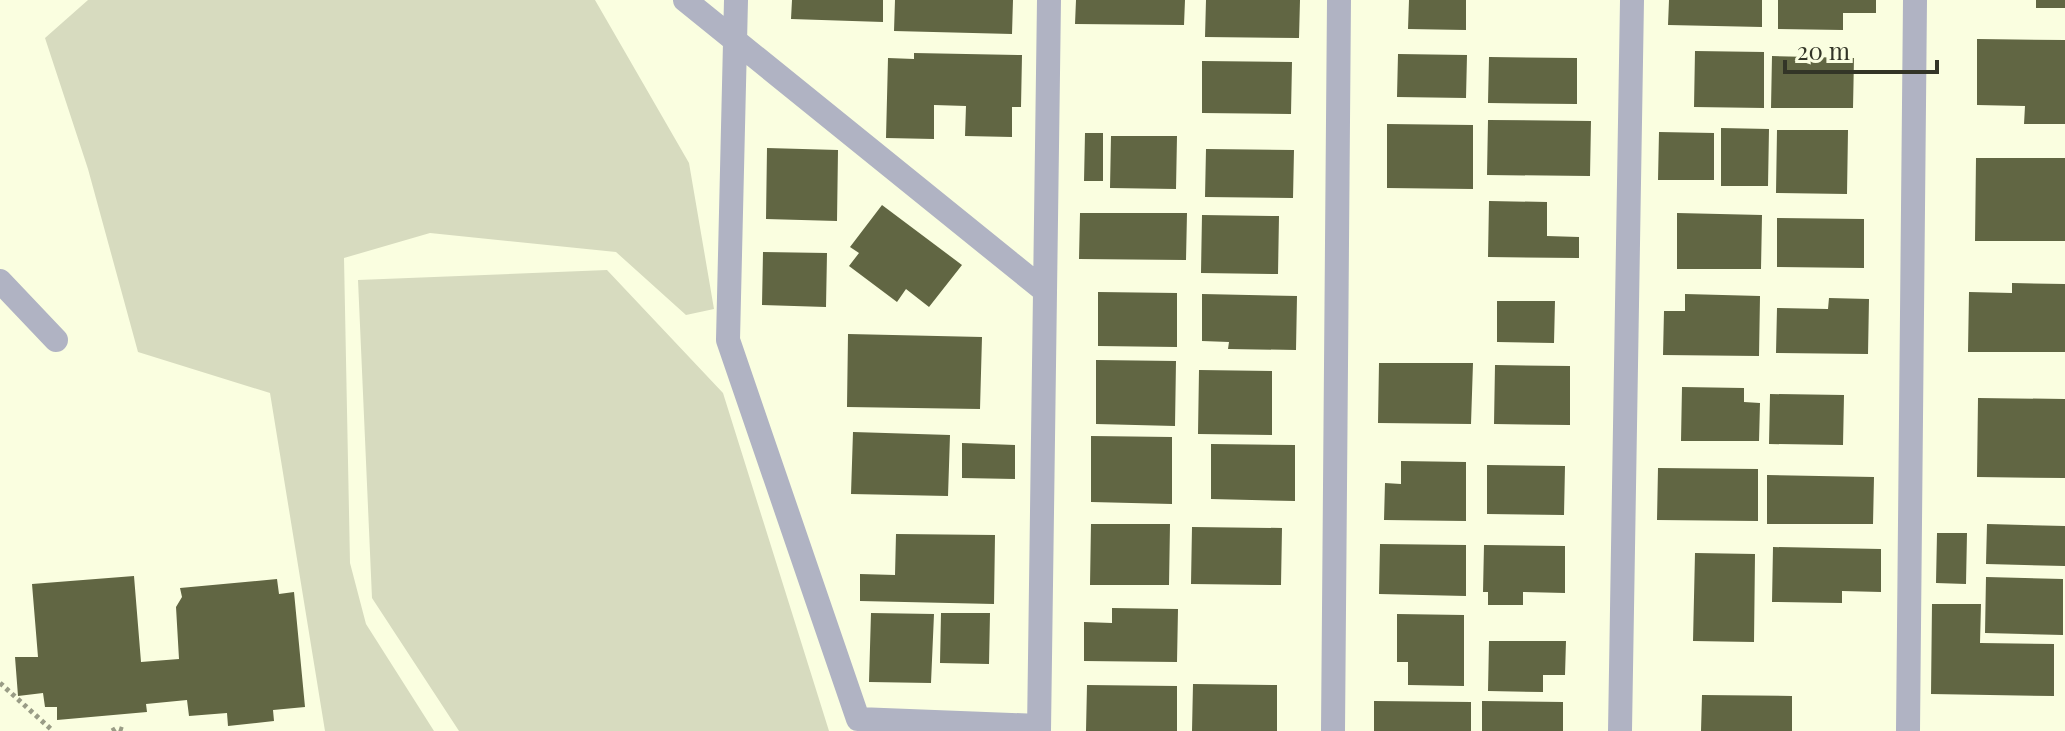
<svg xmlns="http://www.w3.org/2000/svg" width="2065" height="731" font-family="'Playfair Display',serif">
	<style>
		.green { fill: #d7dbbf }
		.building { fill: #616643 }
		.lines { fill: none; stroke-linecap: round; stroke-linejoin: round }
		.path { stroke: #999c86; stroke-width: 5; stroke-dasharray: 4 4; stroke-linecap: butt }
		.minor { stroke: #b0b3c3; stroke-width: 24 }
	</style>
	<rect width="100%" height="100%" fill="#fafee0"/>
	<path class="green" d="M 88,0 L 595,0 L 689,163 L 714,309 L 686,315 L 616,252 L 430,233 L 344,258 L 350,563 L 366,624 L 434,731 L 325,731 L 270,393 L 138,352 L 88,169 L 45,38 Z
		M 607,270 L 723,393 L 829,731 L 459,731 L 372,598 L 358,280 Z"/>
	<path class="building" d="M 792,0 L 883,0 L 883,22 L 791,19 Z
		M 895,0 L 1013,0 L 1012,34 L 894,31 Z
		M 1076,0 L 1185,0 L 1184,25 L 1075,24 Z
		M 1206,0 L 1300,0 L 1299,38 L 1205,37 Z
		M 1409,0 L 1466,0 L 1466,30 L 1408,29 Z
		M 1669,0 L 1762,0 L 1762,27 L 1668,25 Z
		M 1778,0 L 1876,0 L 1876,13 L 1843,13 L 1843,30 L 1778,29 Z
		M 2036,0 L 2065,0 L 2065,8 L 2036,8 Z
		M 1977,39 L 2065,40 L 2065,124 L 2024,124 L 2025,106 L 1977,105 Z
		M 1695,51 L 1764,52 L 1764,108 L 1694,107 Z
		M 914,53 L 1022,55 L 1021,107 L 1012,107 L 1012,137 L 965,136 L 966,106 L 934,105 L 934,139 L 886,138 L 888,58 L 914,59 Z
		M 1398,54 L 1467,55 L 1466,98 L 1397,97 Z
		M 1772,56 L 1854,58 L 1853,108 L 1771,108 Z
		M 1489,57 L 1577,58 L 1577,104 L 1488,103 Z
		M 1202,61 L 1292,62 L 1291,114 L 1202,113 Z
		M 1488,120 L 1591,121 L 1590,176 L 1487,175 Z
		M 1387,124 L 1473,125 L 1473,189 L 1387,188 Z
		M 1721,128 L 1769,129 L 1768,186 L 1721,186 Z
		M 1777,130 L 1848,130 L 1847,194 L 1776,193 Z
		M 1659,132 L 1714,133 L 1714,180 L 1658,180 Z
		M 1085,133 L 1103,133 L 1103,181 L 1084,181 Z
		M 1111,136 L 1177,136 L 1176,189 L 1110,188 Z
		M 767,148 L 838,150 L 837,221 L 766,219 Z
		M 1206,149 L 1294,150 L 1293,198 L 1205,197 Z
		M 1976,158 L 2065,158 L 2065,241 L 1975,241 Z
		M 1489,201 L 1547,202 L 1547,236 L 1579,237 L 1579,258 L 1488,257 Z
		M 882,205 L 962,265 L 929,307 L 906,289 L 897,302 L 849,266 L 859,253 L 850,247 Z
		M 1080,213 L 1187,213 L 1186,260 L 1079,259 Z
		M 1677,213 L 1762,215 L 1761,269 L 1677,269 Z
		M 1202,215 L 1279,216 L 1278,274 L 1201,273 Z
		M 1777,218 L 1864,219 L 1864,268 L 1777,267 Z
		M 763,252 L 827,253 L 826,307 L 762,305 Z
		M 2012,283 L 2065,284 L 2065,352 L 1968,352 L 1969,292 L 2012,293 Z
		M 1098,292 L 1177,293 L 1177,347 L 1098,346 Z
		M 1202,294 L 1297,296 L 1296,350 L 1228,349 L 1229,342 L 1202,341 Z
		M 1685,294 L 1760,296 L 1759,356 L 1663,355 L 1664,311 L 1685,311 Z
		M 1829,298 L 1869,299 L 1868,354 L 1776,353 L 1777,308 L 1828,309 Z
		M 1497,301 L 1555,301 L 1554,343 L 1497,342 Z
		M 848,334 L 982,337 L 980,409 L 847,407 Z
		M 1096,360 L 1176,361 L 1175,426 L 1096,424 Z
		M 1379,363 L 1473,363 L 1471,424 L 1378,423 Z
		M 1495,365 L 1570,366 L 1570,425 L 1494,424 Z
		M 1199,370 L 1272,371 L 1272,435 L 1198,434 Z
		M 1682,387 L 1744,388 L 1744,402 L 1760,403 L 1759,441 L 1681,441 Z
		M 1770,394 L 1844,395 L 1843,445 L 1769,444 Z
		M 1978,398 L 2065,399 L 2065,478 L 1977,477 Z
		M 853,432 L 950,435 L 948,496 L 851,494 Z
		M 1091,436 L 1172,437 L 1172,504 L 1091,502 Z
		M 962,443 L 1015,445 L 1015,479 L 962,478 Z
		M 1211,444 L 1295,445 L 1295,501 L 1211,499 Z
		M 1401,461 L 1466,462 L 1466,521 L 1384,520 L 1385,483 L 1401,484 Z
		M 1487,465 L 1565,466 L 1564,515 L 1487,514 Z
		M 1658,468 L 1758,469 L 1758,521 L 1657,520 Z
		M 1767,475 L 1874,477 L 1873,524 L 1767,524 Z
		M 1091,524 L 1170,524 L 1169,585 L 1090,585 Z
		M 1987,524 L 2065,526 L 2065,566 L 1986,564 Z
		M 1192,527 L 1282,528 L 1281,585 L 1191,584 Z
		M 1937,533 L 1967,533 L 1966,584 L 1936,583 Z
		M 896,534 L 995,535 L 994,604 L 860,601 L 860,574 L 895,575 Z
		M 1380,544 L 1466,545 L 1466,596 L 1379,594 Z
		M 1484,545 L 1565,546 L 1565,593 L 1523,592 L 1523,605 L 1488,605 L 1488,592 L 1483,592 Z
		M 1773,547 L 1881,549 L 1881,592 L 1842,591 L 1842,603 L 1772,602 Z
		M 1695,553 L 1755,554 L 1754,642 L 1693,641 Z
		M 134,576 L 141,662 L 179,659 L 176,607 L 182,597 L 180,588 L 277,579 L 279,594 L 294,592 L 305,707 L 273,710 L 274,721 L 228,726 L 227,713 L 189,716 L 187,700 L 146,704 L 147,712 L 57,720 L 57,707 L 45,707 L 43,693 L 18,696 L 15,657 L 38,657 L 32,584 Z
		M 1986,577 L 2063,579 L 2063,635 L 1985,633 Z
		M 1932,604 L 1981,604 L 1980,643 L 2054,644 L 2054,696 L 1931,694 Z
		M 1112,608 L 1178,609 L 1177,662 L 1084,661 L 1084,622 L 1112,623 Z
		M 871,613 L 934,614 L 931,683 L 869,682 Z
		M 941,613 L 990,613 L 989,664 L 940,663 Z
		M 1397,614 L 1464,615 L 1464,686 L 1408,685 L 1408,662 L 1397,662 Z
		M 1489,641 L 1566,641 L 1565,675 L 1543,675 L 1543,692 L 1488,691 Z
		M 1193,684 L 1277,685 L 1277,731 L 1192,731 Z
		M 1087,685 L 1177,686 L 1177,731 L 1086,731 Z
		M 1702,695 L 1792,696 L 1792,731 L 1701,731 Z
		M 1374,701 L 1471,702 L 1471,731 L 1374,731 Z
		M 1482,701 L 1563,702 L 1563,731 L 1482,731 Z"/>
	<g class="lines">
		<path class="path" d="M 0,683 L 53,731
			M 112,731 L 117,728 L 126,731"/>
		<path class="minor" d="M 685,0 L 1045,291
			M 736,0 L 728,340 L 858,719 L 1039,726
			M 0,281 L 56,340
			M 1039,731 L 1049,0
			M 1333,731 L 1339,0
			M 1620,731 L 1632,0
			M 1908,731 L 1915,0"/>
	</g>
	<path d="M1785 60v12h152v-12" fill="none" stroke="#333527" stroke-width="4"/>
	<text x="1797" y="60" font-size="24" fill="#333527" stroke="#fafee0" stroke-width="6" paint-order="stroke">20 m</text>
</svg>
